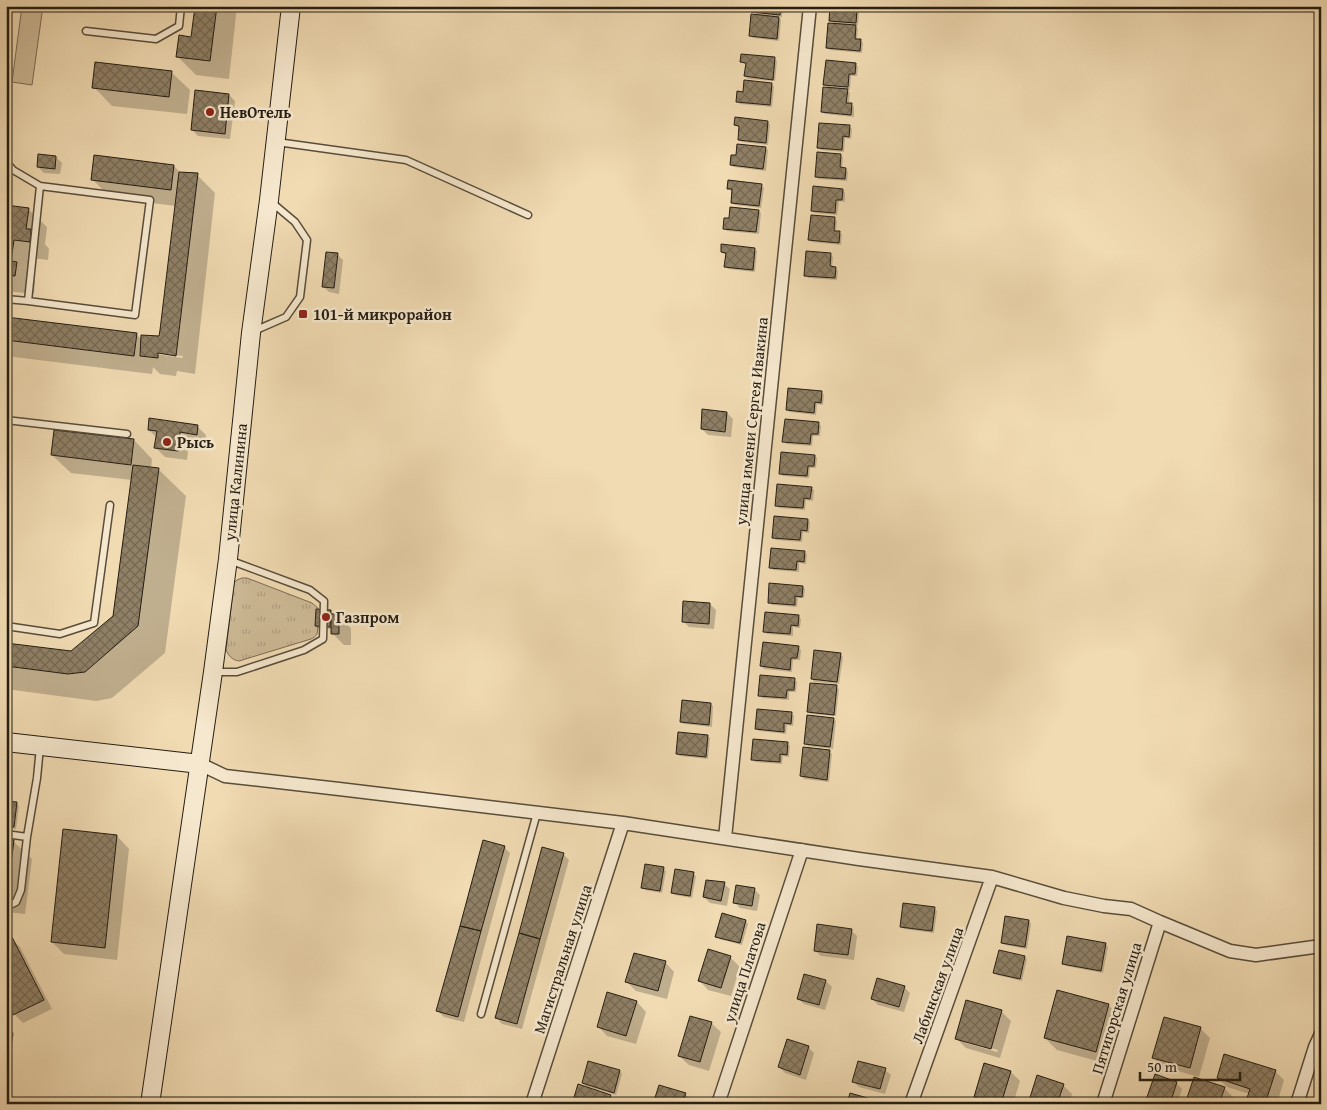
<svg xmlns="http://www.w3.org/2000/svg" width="1327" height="1110" font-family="'Gentium Book Plus',serif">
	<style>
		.grass { fill: url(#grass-tufts); stroke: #7a6c56 }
		.park { fill: #cebb98; stroke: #7a6c56 }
		.shadow { fill: #0003; fill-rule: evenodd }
		.building { fill: url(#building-cross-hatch); stroke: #251e13 }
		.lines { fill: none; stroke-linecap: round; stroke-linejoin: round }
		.lane-casing { stroke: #584d3b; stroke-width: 9 }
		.street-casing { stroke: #584d3b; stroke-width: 15 }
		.secondary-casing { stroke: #251e13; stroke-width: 20 }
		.lane { stroke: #f6e8ce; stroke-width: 6 }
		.street { stroke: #f6e8ce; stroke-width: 12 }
		.secondary { stroke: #f6e8ce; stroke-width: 18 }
		.poi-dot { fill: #8f2418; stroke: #f6e8ce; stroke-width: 2 }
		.labels { text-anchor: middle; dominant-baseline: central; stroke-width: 5; stroke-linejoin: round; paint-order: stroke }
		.poi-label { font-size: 16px; font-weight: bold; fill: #251e13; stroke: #f6e8ce; text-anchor: start }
		.street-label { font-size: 16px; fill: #251e13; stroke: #f6e8ce }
	</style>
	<defs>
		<pattern id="grass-tufts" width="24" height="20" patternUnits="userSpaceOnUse" patternTransform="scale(1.25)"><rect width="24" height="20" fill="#cebb98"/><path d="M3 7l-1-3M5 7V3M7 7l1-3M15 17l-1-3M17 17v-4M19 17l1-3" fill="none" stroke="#b1a082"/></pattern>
		<pattern id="building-cross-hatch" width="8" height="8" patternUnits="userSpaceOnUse" patternTransform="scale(1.25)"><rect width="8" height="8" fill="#8f8066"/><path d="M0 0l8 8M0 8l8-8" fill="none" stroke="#756853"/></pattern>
	</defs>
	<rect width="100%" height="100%" fill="#f1dbb3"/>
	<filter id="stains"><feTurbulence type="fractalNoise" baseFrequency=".004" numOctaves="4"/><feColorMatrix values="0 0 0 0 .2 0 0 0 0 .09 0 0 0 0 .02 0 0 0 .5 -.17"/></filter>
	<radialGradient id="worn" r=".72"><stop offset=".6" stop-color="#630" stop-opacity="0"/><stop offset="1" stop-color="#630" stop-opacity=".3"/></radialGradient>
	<path class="grass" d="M 242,578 L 247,578 L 312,603 C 314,605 317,606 318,609 C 319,612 318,630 317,634 C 316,636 313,638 311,639 L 239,661 C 232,660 229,656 226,650 L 234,583 L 237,580 Z"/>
	<path class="park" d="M 22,6 L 43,6 L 32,85 L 12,82 Z"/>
	<path class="shadow" d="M 6,6 L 10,6 L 11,18 L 6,18 Z
		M 196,6 L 237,6 L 229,79 L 196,75 L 177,56 L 192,38 Z
		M 753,6 L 783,6 L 782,17 L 777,16 L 781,20 L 779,41 L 753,38 L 750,35 L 757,16 L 753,11 Z
		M 831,6 L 866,6 L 865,12 L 859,12 L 858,25 L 854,25 L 858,29 L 857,40 L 860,40 L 863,43 L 862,53 L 830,50 L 827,48 L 834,24 L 830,20 Z
		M 774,59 L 777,61 L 775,81 L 748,79 L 745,76 L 747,64 L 744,64 L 742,61 Z
		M 855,64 L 858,67 L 857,76 L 851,76 L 850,89 L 846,89 L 850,93 L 849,104 L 852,105 L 854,107 L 854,117 L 825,114 L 822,112 L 829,89 L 825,85 Z
		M 171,72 L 190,90 L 187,114 L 112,106 L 94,87 Z
		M 772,84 L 774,87 L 772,107 L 740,104 L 738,101 Z
		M 229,95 L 235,101 L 230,139 L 198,136 L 192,130 Z
		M 768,122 L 770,125 L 768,145 L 742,142 L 739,140 L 740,128 L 738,127 L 735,125 Z
		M 849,126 L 852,129 L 851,139 L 845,138 L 844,152 L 821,150 L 818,147 Z
		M 765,148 L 768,150 L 766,171 L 734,167 L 731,165 Z
		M 841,155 L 843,158 L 842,169 L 845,169 L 848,172 L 847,181 L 818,179 L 816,176 Z
		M 56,157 L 62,163 L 60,174 L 44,173 L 38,167 Z
		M 174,166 L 181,173 L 197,175 L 215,193 L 195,374 L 177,371 L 176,376 L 160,374 L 153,367 L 152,374 L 6,356 L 6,318 L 136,334 L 142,340 L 160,337 L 176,206 L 111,198 L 92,179 ZM 156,353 L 183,356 L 182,358 L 156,354 Z
		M 761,185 L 764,188 L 761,208 L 735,205 L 732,203 L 733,191 L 731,191 L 728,188 Z
		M 843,190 L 845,192 L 845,202 L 839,201 L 837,215 L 815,213 L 812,211 Z
		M 6,206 L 28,209 L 47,227 L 45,244 L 49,249 L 48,260 L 32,258 L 30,276 L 35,281 L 34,294 L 6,291 Z
		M 758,211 L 761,213 L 759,234 L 727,231 L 724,228 Z
		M 834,218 L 837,221 L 836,232 L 839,232 L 842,235 L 841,245 L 812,242 L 810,240 Z
		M 754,249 L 757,251 L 755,272 L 728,269 L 726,266 L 727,255 L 724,254 L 722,252 Z
		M 337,254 L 343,260 L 339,294 L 329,292 L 323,286 Z
		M 830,254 L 833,257 L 832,268 L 835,268 L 838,271 L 837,280 L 808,278 L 806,275 Z
		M 821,392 L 824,395 L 823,405 L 817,404 L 816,415 L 790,412 L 787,410 Z
		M 727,413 L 733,419 L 731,437 L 708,435 L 702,429 Z
		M 818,423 L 821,426 L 820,436 L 813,436 L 812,446 L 786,444 L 784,441 Z
		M 197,426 L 206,435 L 205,443 L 189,441 L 187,460 L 165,457 L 156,448 L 157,438 L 149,430 Z
		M 134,440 L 152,459 L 151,469 L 159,470 L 186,496 L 165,653 L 112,698 L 96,701 L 6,689 L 6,644 L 72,652 L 114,616 L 132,480 L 71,473 L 52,455 Z
		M 815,456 L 817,458 L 816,468 L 810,468 L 809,478 L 783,476 L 780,474 Z
		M 811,488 L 814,490 L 813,501 L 806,500 L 805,510 L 779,508 L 777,506 Z
		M 808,520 L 810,522 L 809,533 L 803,532 L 802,542 L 776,540 L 773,537 Z
		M 804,552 L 807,555 L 806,564 L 799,563 L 799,572 L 773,570 L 771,567 Z
		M 803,587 L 805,589 L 804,598 L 798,598 L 797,607 L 772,605 L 769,602 Z
		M 710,604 L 716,610 L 714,629 L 689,627 L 683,621 Z
		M 330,611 L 333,614 L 333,616 L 338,616 L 351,628 L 351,645 L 344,645 L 332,633 L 332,629 L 318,628 L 316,625 Z
		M 798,616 L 801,619 L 800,628 L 793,627 L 793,636 L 767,634 L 765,632 Z
		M 798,647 L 801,650 L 800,660 L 793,660 L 792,672 L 764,669 L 762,666 Z
		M 840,654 L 843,657 L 839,684 L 814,682 L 812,679 Z
		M 794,680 L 797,682 L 796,692 L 789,692 L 789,700 L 762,698 L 760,695 Z
		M 836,687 L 839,689 L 836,716 L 811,714 L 808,711 Z
		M 711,704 L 713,706 L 712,727 L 684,724 L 681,722 Z
		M 791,713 L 794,716 L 793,726 L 787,725 L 786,734 L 759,731 L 757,729 Z
		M 833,719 L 836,721 L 833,749 L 808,746 L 805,743 Z
		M 707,736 L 710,738 L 708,759 L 680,756 L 677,754 Z
		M 787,744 L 790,746 L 789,757 L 783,756 L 782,764 L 755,762 L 753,759 Z
		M 829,752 L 832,754 L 829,782 L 804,779 L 801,776 Z
		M 6,802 L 17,803 L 19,806 L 16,829 L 6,828 Z
		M 117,836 L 129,849 L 117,960 L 64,954 L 52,942 Z
		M 6,840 L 13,841 L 32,859 L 25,914 L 6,912 Z
		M 504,847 L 510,853 L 464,1022 L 444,1017 L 438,1011 Z
		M 563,854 L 569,860 L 522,1029 L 502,1024 L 497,1018 Z
		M 663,868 L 666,871 L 662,893 L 645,890 L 643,888 Z
		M 693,874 L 696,876 L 692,898 L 675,895 L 672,893 Z
		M 724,884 L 730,889 L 727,906 L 710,903 L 704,897 Z
		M 754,889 L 760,895 L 757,911 L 740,908 L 734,902 Z
		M 934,908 L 937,911 L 934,933 L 904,929 L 901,926 Z
		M 723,915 L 746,921 L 748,924 L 742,945 L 719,939 L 717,936 Z
		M 1029,921 L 1031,924 L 1027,949 L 1005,945 L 1002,943 Z
		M 851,930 L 857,936 L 854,960 L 821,956 L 815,951 Z
		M 11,938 L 20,947 L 52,1009 L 23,1023 L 14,1014 Z
		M 1105,944 L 1108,947 L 1103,973 L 1066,966 L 1063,963 Z
		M 708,951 L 731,958 L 740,967 L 731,996 L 708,990 L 699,980 Z
		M 1024,957 L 1027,959 L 1022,981 L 997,975 L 995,973 Z
		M 665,962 L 674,972 L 667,999 L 636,991 L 627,982 Z
		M 805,975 L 826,981 L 832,987 L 825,1010 L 804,1004 L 798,999 Z
		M 904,987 L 910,993 L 904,1012 L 878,1005 L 872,999 Z
		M 608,994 L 637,1002 L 646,1012 L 636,1044 L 607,1036 L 598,1026 Z
		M 967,1002 L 1002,1012 L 1011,1021 L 1000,1058 L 966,1048 L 957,1039 ZM 966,1041 L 998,1050 L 997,1052 L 966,1043 Z
		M 1108,1005 L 1121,1017 L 1108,1064 L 1057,1050 L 1045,1038 Z
		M 1165,1019 L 1201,1029 L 1210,1038 L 1199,1077 L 1163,1067 L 1154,1058 Z
		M 711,1023 L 721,1032 L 709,1071 L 689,1065 L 679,1056 Z
		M 808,1047 L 814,1053 L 806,1080 L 785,1073 L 779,1067 Z
		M 589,1063 L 620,1071 L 622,1074 L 616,1095 L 586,1086 L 583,1083 Z
		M 985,1064 L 1011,1072 L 1020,1081 L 1013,1104 L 982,1104 L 975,1097 Z
		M 885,1070 L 891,1075 L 885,1094 L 859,1087 L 853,1081 Z
		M 1275,1071 L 1284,1080 L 1277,1104 L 1247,1104 L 1250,1094 L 1227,1087 L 1218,1078 Z
		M 1176,1083 L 1182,1089 L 1177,1104 L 1152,1104 L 1148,1099 Z
		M 1063,1085 L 1072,1094 L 1069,1104 L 1029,1104 Z
		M 1224,1088 L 1234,1098 L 1231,1104 L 1186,1104 Z
		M 685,1094 L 691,1100 L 690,1104 L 655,1104 Z
		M 610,1096 L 616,1102 L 615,1104 L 573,1104 Z"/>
	<path class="building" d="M 195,6 L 217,6 L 210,61 L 176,57 L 179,35 L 191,37 Z
		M 752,6 L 781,6 L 780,15 L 751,12 Z
		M 830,6 L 863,6 L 863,10 L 857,10 L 856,23 L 829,21 Z
		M 751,14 L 779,17 L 777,39 L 749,36 Z
		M 828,23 L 856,25 L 855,39 L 861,39 L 860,51 L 826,48 Z
		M 741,54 L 775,57 L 773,80 L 744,76 L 746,63 L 740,62 Z
		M 826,60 L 856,63 L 855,74 L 849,74 L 848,87 L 823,85 Z
		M 95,62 L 172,71 L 169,97 L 92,88 Z
		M 744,80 L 772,83 L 770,105 L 736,102 L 737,91 L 743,92 Z
		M 823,87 L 848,89 L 846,103 L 852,103 L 851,115 L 821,112 Z
		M 195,90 L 229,94 L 225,134 L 191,130 Z
		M 735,117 L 768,121 L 766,143 L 738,140 L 739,126 L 734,125 Z
		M 819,123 L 850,125 L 849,137 L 843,136 L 842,150 L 817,148 Z
		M 737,144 L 766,147 L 763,169 L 730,165 L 731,155 L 736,155 Z
		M 817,152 L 841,154 L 840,167 L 846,168 L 845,179 L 815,177 Z
		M 38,154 L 56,156 L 55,169 L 37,167 Z
		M 94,155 L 174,165 L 171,190 L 91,180 Z
		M 179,172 L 198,173 L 176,356 L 158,353 L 158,358 L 140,356 L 141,335 L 159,336 L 160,330 Z
		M 728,180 L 762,184 L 759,206 L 731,203 L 732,189 L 727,189 Z
		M 813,186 L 843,189 L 842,200 L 836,200 L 835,213 L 811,211 Z
		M 6,205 L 29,208 L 26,229 L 31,229 L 30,242 L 14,240 L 11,261 L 17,262 L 15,276 L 6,275 Z
		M 730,207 L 759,210 L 756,232 L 723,229 L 724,218 L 729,218 Z
		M 811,215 L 835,217 L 834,231 L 840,231 L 839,243 L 808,240 Z
		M 721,244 L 755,248 L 753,270 L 724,267 L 726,253 L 721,252 Z
		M 806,251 L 831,253 L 830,266 L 836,267 L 835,278 L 804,276 Z
		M 326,252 L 338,253 L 334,288 L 322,287 Z
		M 6,317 L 137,333 L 134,356 L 6,340 Z
		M 788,388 L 822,391 L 821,403 L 815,402 L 814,413 L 786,410 Z
		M 702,409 L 727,412 L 725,432 L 701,429 Z
		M 149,418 L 198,425 L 197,435 L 180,432 L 178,451 L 154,448 L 157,431 L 148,430 Z
		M 785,419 L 819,422 L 818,434 L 811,434 L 810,444 L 782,442 Z
		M 54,430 L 134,439 L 131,465 L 51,455 Z
		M 781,452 L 815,455 L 814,466 L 808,466 L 807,476 L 779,474 Z
		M 133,465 L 159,468 L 138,626 L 85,672 L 68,674 L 6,666 L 6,643 L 71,651 L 113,616 Z
		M 777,484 L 812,487 L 810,499 L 804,498 L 803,508 L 775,506 Z
		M 774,516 L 808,519 L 807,531 L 801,530 L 800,540 L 772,538 Z
		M 771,548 L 805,551 L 804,562 L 797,561 L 796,570 L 769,568 Z
		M 769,583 L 803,586 L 802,597 L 795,596 L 795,605 L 768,603 Z
		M 683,601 L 710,603 L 709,624 L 682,622 Z
		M 316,609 L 331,610 L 330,627 L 315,626 Z
		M 765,612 L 799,615 L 798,626 L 791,625 L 790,634 L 763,632 Z
		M 331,614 L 339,614 L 339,634 L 331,634 Z
		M 763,642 L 799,646 L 797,658 L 791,658 L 790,670 L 760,666 Z
		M 814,650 L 841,653 L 837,682 L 811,679 Z
		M 760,675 L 795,678 L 794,690 L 787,690 L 786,698 L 758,696 Z
		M 810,683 L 837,685 L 834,715 L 807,712 Z
		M 682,700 L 711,703 L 709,725 L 680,722 Z
		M 757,709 L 792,712 L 791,724 L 784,723 L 784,732 L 755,729 Z
		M 807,715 L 834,718 L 830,747 L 804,744 Z
		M 678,732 L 708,735 L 706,757 L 676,754 Z
		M 753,739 L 788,742 L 787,755 L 780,754 L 780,762 L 751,760 Z
		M 803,747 L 830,750 L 827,780 L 800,776 Z
		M 6,801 L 17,802 L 14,827 L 6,826 Z
		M 63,829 L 117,835 L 105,948 L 51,942 Z
		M 6,839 L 14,840 L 7,896 L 6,896 Z
		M 483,840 L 505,846 L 481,931 L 460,926 Z
		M 542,847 L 564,853 L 540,939 L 519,933 Z
		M 645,864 L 664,867 L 660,891 L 641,888 Z
		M 675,869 L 694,872 L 690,896 L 671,893 Z
		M 706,880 L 725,882 L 721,901 L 703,897 Z
		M 736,885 L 755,888 L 752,906 L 733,903 Z
		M 903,903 L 935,907 L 932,931 L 900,927 Z
		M 722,913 L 746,920 L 740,943 L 715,937 Z
		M 1005,916 L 1029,920 L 1025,947 L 1001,943 Z
		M 817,924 L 852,929 L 848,955 L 814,951 Z
		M 460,926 L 481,931 L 458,1017 L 436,1011 Z
		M 519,933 L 540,939 L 517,1024 L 495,1018 Z
		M 1067,936 L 1106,943 L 1101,971 L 1062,964 Z
		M 12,937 L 44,1000 L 13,1015 L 6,1001 L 6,939 Z
		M 708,949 L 731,956 L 721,988 L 698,981 Z
		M 999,950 L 1025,956 L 1020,979 L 993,973 Z
		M 634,953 L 666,961 L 658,991 L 625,982 Z
		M 804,974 L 826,980 L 819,1005 L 797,999 Z
		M 877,978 L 905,986 L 899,1007 L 871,999 Z
		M 1057,990 L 1109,1004 L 1096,1052 L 1044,1038 Z
		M 607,992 L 637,1001 L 626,1036 L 597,1027 Z
		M 966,1000 L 1002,1010 L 991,1049 L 955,1039 Z
		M 690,1016 L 712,1022 L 700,1062 L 678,1056 Z
		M 1164,1017 L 1201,1027 L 1190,1068 L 1152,1058 Z
		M 787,1039 L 809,1046 L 800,1075 L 778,1067 Z
		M 1224,1054 L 1276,1070 L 1265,1104 L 1245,1104 L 1250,1089 L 1217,1078 Z
		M 588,1061 L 620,1070 L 614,1093 L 582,1083 Z
		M 858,1061 L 886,1068 L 880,1089 L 852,1082 Z
		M 984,1063 L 1011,1071 L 1001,1104 L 994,1104 L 974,1097 Z
		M 1155,1074 L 1177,1082 L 1170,1104 L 1159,1104 L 1146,1100 Z
		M 1037,1075 L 1064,1084 L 1057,1104 L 1028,1104 Z
		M 1194,1077 L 1225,1087 L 1219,1104 L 1185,1104 Z
		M 578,1084 L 611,1095 L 608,1104 L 572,1104 Z
		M 659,1085 L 686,1093 L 682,1104 L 653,1104 Z
		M 850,1093 L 871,1099 L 869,1104 L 847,1104 Z"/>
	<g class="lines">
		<defs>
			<path id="lane" d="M 86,31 L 156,39 L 179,26 L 181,6
				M 277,142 L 406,160 L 528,215
				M 6,162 L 13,170 L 40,186 L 28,301 L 135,315 L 150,200 L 40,186
				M 6,299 L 28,301
				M 254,331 L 286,317 L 300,297 L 307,240 L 295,222 L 270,201
				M 6,420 L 127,434
				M 6,626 L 60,634 L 94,623 L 110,505
				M 214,672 L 237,672 L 304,650 L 323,639 L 324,601 L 310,590 L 229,560
				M 6,834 L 27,837
				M 6,907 L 16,902 L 21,890 L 27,837 L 37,778 L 40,747
				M 481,1014 L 537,813
				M 6,1031 L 9,1034 L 6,1055"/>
			<path id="street" d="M 200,764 L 225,776 L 339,789 L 623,823 L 859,859 L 992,877 L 1064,898 L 1104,906 L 1131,909 L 1160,922 L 1230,951 L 1256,955 L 1321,946
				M 725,838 L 810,6
				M 532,1104 L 623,823
				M 718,1104 L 802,850
				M 911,1104 L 992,877
				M 1103,1104 L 1160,922
				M 1297,1104 L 1315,1047 L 1321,1034"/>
			<path id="secondary" d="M 6,742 L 200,764
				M 150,1104 L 213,672 L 228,559 L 251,333 L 269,200 L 291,6"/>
		</defs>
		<use href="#lane" class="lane-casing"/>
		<use href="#street" class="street-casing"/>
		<use href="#secondary" class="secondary-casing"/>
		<use href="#lane" class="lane"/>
		<use href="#street" class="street"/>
		<use href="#secondary" class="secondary"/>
	</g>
	<g class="poi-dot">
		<circle cx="210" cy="112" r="5"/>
		<rect x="298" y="309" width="10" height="10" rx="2.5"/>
		<circle cx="167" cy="442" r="5"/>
		<circle cx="326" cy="617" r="5"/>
	</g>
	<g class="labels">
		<g class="poi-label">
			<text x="220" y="112">НевОтель</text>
			<text x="313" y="314">101-й микрорайон</text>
			<text x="177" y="442">Рысь</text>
			<text x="336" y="617">Газпром</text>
		</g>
		<g class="street-label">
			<text transform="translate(751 421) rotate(-84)">улица имени Сергея Ивакина</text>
			<text transform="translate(235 482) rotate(-84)">улица Калинина</text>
			<text transform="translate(562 959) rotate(-72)">Магистральная улица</text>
			<text transform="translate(744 972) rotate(-72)">улица Платова</text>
			<text transform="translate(937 985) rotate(-70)">Лабинская улица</text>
			<text transform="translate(1116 1008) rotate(-73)">Пятигорская улица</text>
		</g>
	</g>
	<rect width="1327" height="1110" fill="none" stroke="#f1dbb3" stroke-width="25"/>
	<rect x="8" y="8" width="1312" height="1095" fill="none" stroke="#251e13" stroke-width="2.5"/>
	<rect x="12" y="12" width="1302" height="1085" fill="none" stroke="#251e13"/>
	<path d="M1140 1072v8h100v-8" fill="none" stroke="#251e13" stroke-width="2.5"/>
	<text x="1147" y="1072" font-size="15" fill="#251e13" stroke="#f6e8ce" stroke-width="4" paint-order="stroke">50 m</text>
	<rect width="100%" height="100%" filter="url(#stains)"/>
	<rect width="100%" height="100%" fill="url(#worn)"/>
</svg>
